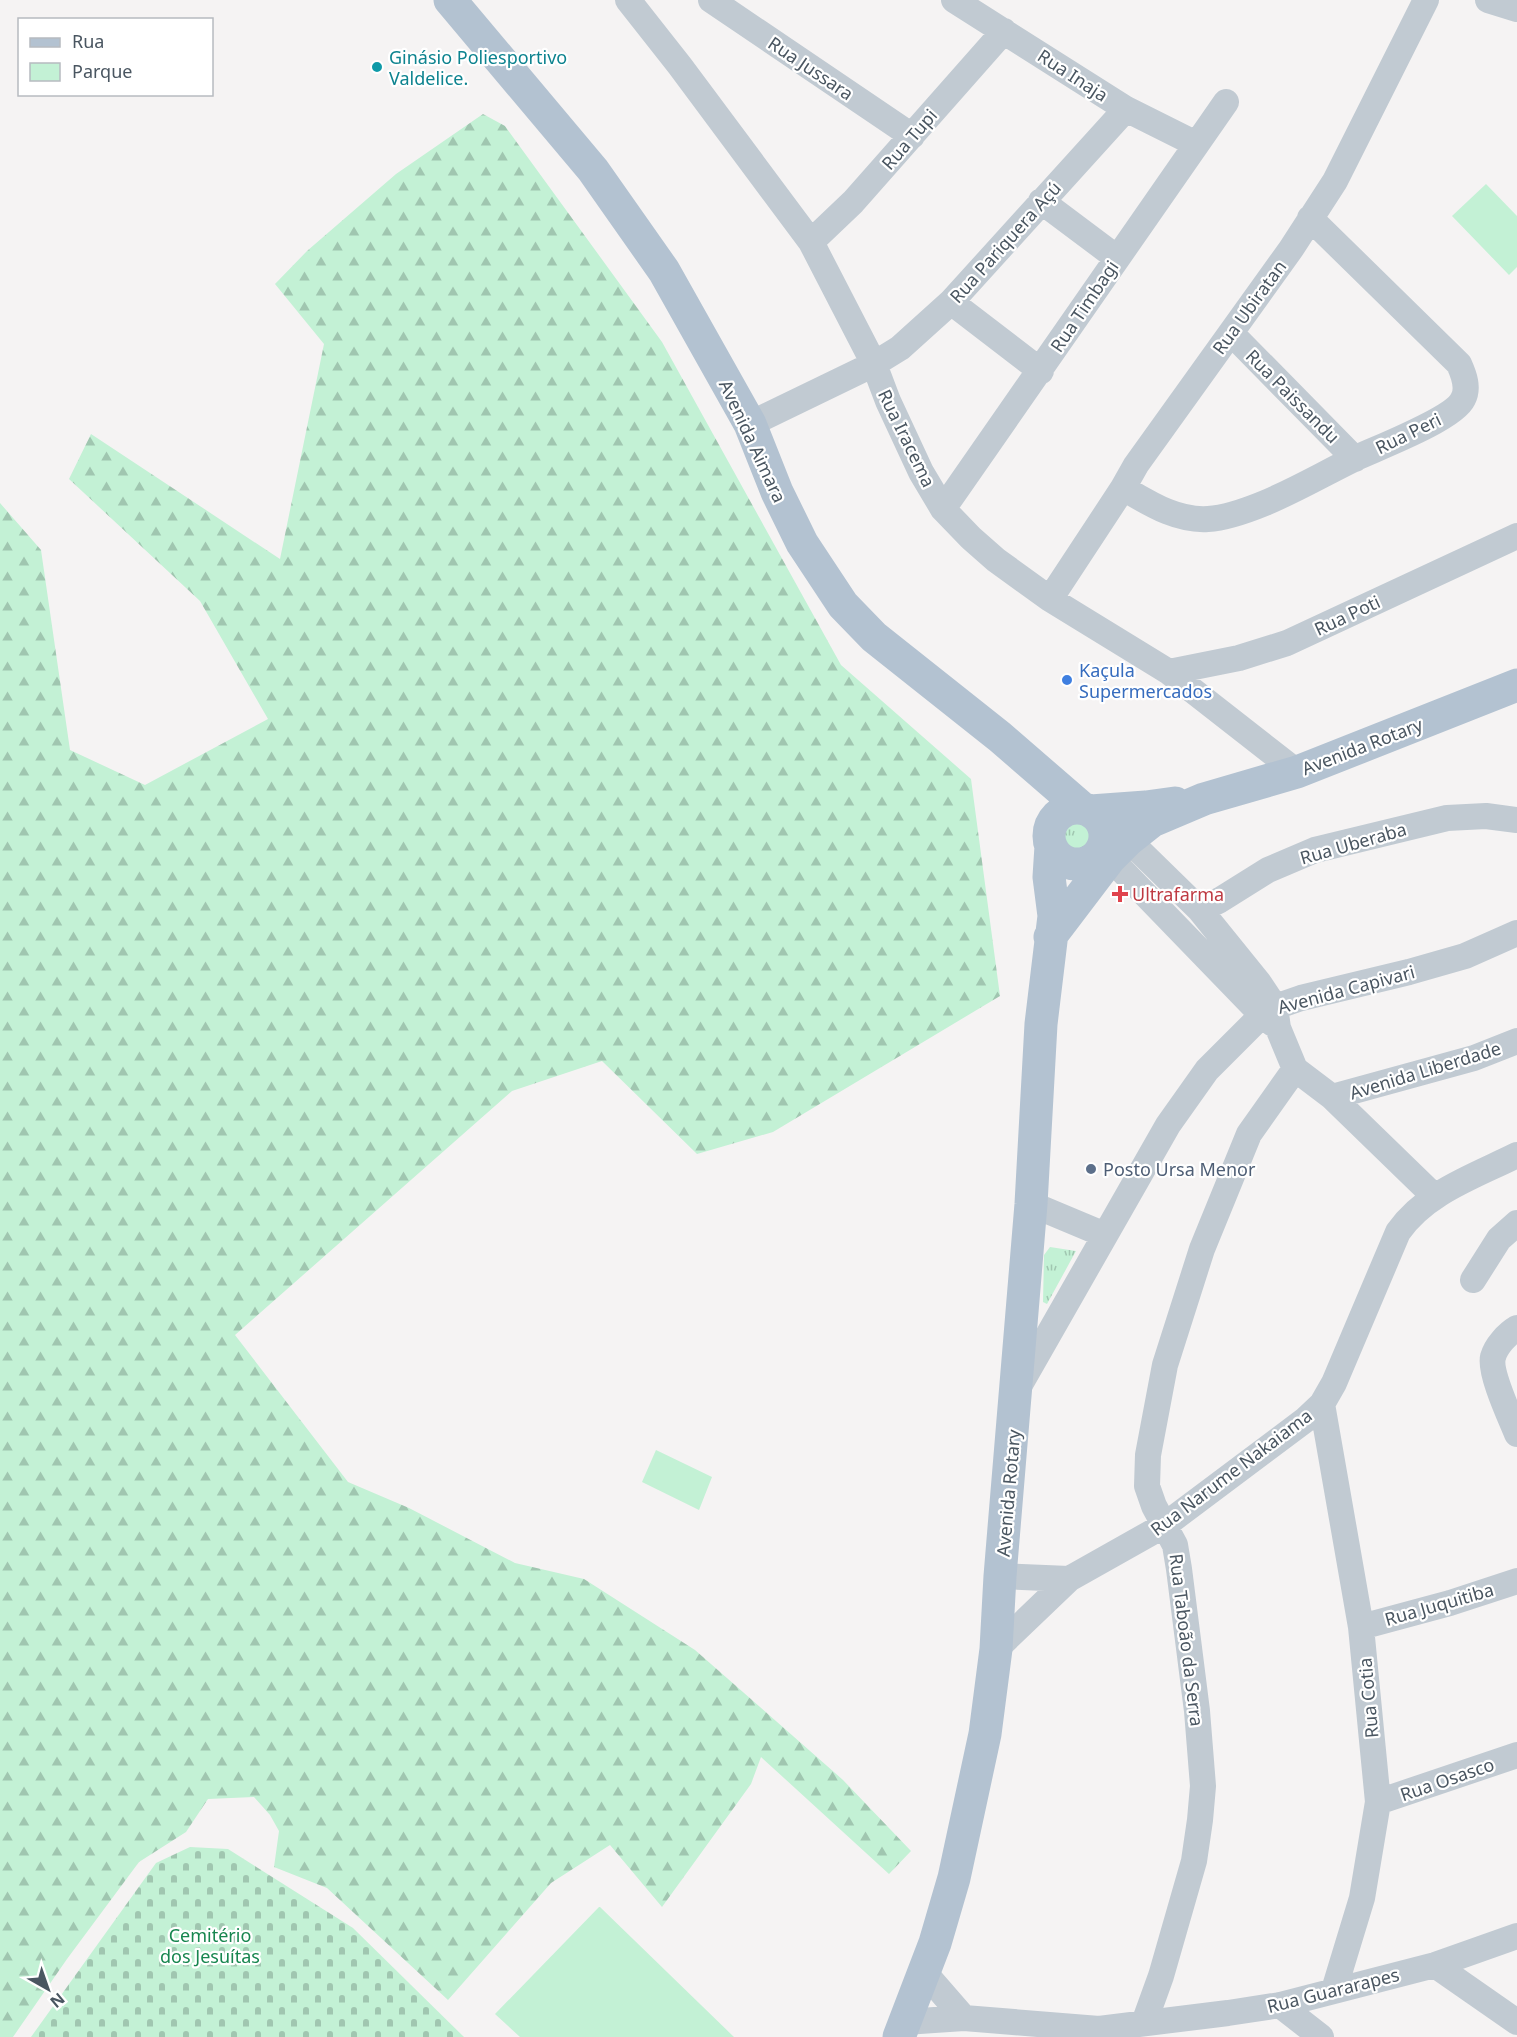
<svg xmlns="http://www.w3.org/2000/svg" width="1517" height="2037" font-family="'Noto Sans',sans-serif">
	<style>
		.grass { fill: url(#grass-tufts) }
		.forest { fill: url(#forest-firs) }
		.cemetery { fill: url(#cemetery-stones) }
		.park { fill: #c3f1d5 }
		.lines { fill: none; stroke-linecap: round; stroke-linejoin: round }
		.minor { stroke: #c1cad2; stroke-width: 26 }
		.major { stroke: #b3c2d1; stroke-width: 33 }
		.culture-dot { fill: #0f9aa8; stroke: #fff; stroke-width: 2 }
		.shop-dot { fill: #3f7fe0; stroke: #fff; stroke-width: 2 }
		.health-dot { fill: #e0444e; stroke: #fff; stroke-width: 2 }
		.service-dot { fill: #5c6f8a; stroke: #fff; stroke-width: 2 }
		.labels { text-anchor: middle; dominant-baseline: central; stroke-width: 4.5; stroke-linejoin: round; paint-order: stroke }
		.culture-label { font-size: 18px; fill: #0d838f; stroke: #fff; text-anchor: start }
		.street-label { font-size: 18px; fill: #4a5661; stroke: #fff }
		.shop-label { font-size: 18px; fill: #366cbe; stroke: #fff; text-anchor: start }
		.health-label { font-size: 18px; fill: #be3a42; stroke: #fff; text-anchor: start }
		.service-label { font-size: 18px; fill: #4e5e75; stroke: #fff; text-anchor: start }
		.park-label { font-size: 18px; fill: #17864f; stroke: #fff }
	</style>
	<defs>
		<pattern id="grass-tufts" width="24" height="20" patternUnits="userSpaceOnUse" patternTransform="scale(1.5)"><rect width="24" height="20" fill="#c3f1d5"/><path d="M3 7l-1-3M5 7V3M7 7l1-3M15 17l-1-3M17 17v-4M19 17l1-3" fill="none" stroke="#a0c6b0"/></pattern>
		<pattern id="forest-firs" width="22" height="20" patternUnits="userSpaceOnUse" patternTransform="scale(1.5)"><rect width="22" height="20" fill="#c3f1d5"/><path d="M5 1l3.5 6h-7zM16 11l3.5 6h-7z" fill="#a0c6b0"/></pattern>
		<pattern id="cemetery-stones" width="16" height="16" patternUnits="userSpaceOnUse" patternTransform="scale(1.5)"><rect width="16" height="16" fill="#c3f1d5"/><path d="M2 7V4a2 2 0 0 1 4 0v3zM10 15v-3a2 2 0 0 1 4 0v3z" fill="#a0c6b0"/></pattern>
	</defs>
	<rect width="100%" height="100%" fill="#f5f3f3"/>
	<path class="grass" d="M 1073,818 L 1095,826 C 1109,865 1048,862 1063,826 Z
		M 1050,1247 L 1076,1251 L 1047,1304 L 1043,1302 L 1044,1255 Z"/>
	<path class="forest" d="M 483,114 L 505,126 L 662,342 L 841,665 L 971,779 L 1000,996 L 773,1132 L 697,1154 L 602,1061 L 512,1091 L 235,1335 L 348,1482 L 409,1508 L 515,1563 L 584,1579 L 695,1650 L 843,1780 L 911,1851 L 889,1874 L 761,1757 L 751,1784 L 662,1907 L 610,1845 L 551,1883 L 448,2000 L 327,1888 L 274,1867 L 279,1831 L 270,1815 L 254,1797 L 208,1799 L 186,1832 L 139,1862 L 67,1959 L 13,2037 L 0,2037 L 0,503 L 41,550 L 70,750 L 145,785 L 268,719 L 200,601 L 69,479 L 91,434 L 280,559 L 324,344 L 275,284 L 307,251 L 396,174 Z"/>
	<path class="cemetery" d="M 190,1847 L 228,1849 L 353,1928 L 464,2037 L 31,2037 L 156,1863 Z"/>
	<path class="park" d="M 1486,184 L 1517,216 L 1517,267 L 1509,275 L 1452,216 Z
		M 656,1450 L 712,1477 L 699,1510 L 642,1482 Z
		M 599,1907 L 600,1907 L 734,2037 L 520,2037 L 495,2014 Z"/>
	<g class="lines">
		<path class="minor" d="M 628,0 L 680,66 L 811,242 L 874,364 L 888,401 L 921,472 L 943,509 L 971,538 L 996,560 L 1050,599 L 1169,672 L 1297,772
			M 711,0 L 912,136
			M 954,0 L 1126,109 L 1196,144
			M 1488,0 L 1517,9
			M 1041,201 L 1117,258
			M 811,242 L 853,202 L 1004,31
			M 951,302 L 1041,371
			M 1231,333 L 1355,459
			M 750,424 L 874,364 L 900,348 L 951,302 L 1126,109
			M 1123,488 C 1149,503 1176,521 1208,519 C 1226,518 1248,510 1265,503 C 1296,490 1325,473 1356,458 C 1377,448 1454,419 1463,399 C 1469,388 1464,375 1459,364 L 1310,218
			M 943,509 L 1226,102
			M 1050,599 L 1123,488 L 1136,465 L 1291,249 L 1335,181 L 1426,0
			M 1169,672 L 1239,658 L 1287,643 L 1517,536
			M 1100,819 L 1114,826 L 1200,910 L 1259,983 L 1275,1007 L 1278,1028 L 1295,1069 L 1332,1097 L 1434,1196
			M 1110,858 L 1262,1015 L 1273,1024
			M 1200,910 L 1220,900 L 1268,870 L 1315,850 L 1447,818 L 1486,816 L 1517,820
			M 1332,1097 L 1474,1058 L 1517,1041
			M 1031,1204 L 1105,1235
			M 1473,1280 L 1499,1239 L 1517,1223
			M 1517,1328 C 1507,1334 1496,1346 1493,1357 C 1489,1372 1511,1419 1517,1434
			M 1018,1388 L 1168,1125 L 1207,1070 L 1262,1015 L 1275,1007 L 1301,998 L 1409,972 L 1465,956 L 1517,933
			M 1322,1404 L 1361,1627 L 1378,1802 L 1362,1898 L 1334,1990
			M 1000,1576 L 1069,1579
			M 1361,1627 L 1450,1603 L 1517,1581
			M 996,1649 L 1069,1579 L 1165,1525 L 1305,1420 L 1322,1404 L 1334,1383 L 1398,1232 C 1426,1192 1475,1176 1517,1155
			M 1378,1802 L 1517,1755
			M 1435,1965 L 1517,2022
			M 924,1972 L 964,2018
			M 1280,2005 L 1321,2037
			M 905,2022 L 964,2018 L 1099,2029 L 1228,2013 L 1280,2005 L 1435,1965 L 1517,1936
			M 1144,2023 L 1161,1976 L 1194,1861 L 1200,1820 L 1203,1786 L 1197,1711 L 1179,1569 L 1175,1545 L 1154,1506 L 1147,1486 L 1148,1455 L 1165,1365 L 1202,1249 L 1249,1134 L 1295,1069"/>
		<path class="major" d="M 450,0 L 593,170 L 664,271 L 750,424 L 777,492 L 802,543 L 843,605 L 874,637 L 1000,737 L 1082,808
			M1049 836a28 28 0 1 1 56 0a28 28 0 1 1-56 0Z
			M 1091,811 L 1146,807 L 1175,803
			M 1050,937 L 1110,858 L 1128,840 L 1152,821 L 1204,799 L 1297,772 L 1517,685
			M 899,2037 L 935,1943 L 954,1878 L 985,1734 L 996,1649 L 1000,1576 L 1031,1204 L 1041,1024 L 1054,916 L 1049,877 L 1051,846"/>
	</g>
	<circle class="culture-dot" cx="377" cy="67" r="6"/>
	<circle class="shop-dot" cx="1067" cy="680" r="6"/>
	<path class="health-dot" d="M1117 885h6v6h6v6h-6v6h-6v-6h-6v-6h6z"/>
	<circle class="service-dot" cx="1091" cy="1169" r="6"/>
	<g class="labels">
		<g class="culture-label">
			<text x="389" y="57">Ginásio Poliesportivo<tspan x="389" dy="21">Valdelice.</tspan></text>
		</g>
		<g class="street-label">
			<text transform="translate(811 68) rotate(34)">Rua Jussara</text>
			<text transform="translate(1073 75) rotate(33)">Rua Inaja</text>
			<text transform="translate(909 139) rotate(-49)">Rua Tupi</text>
			<text transform="translate(1005 242) rotate(-48)">Rua Pariquera Açú</text>
			<text transform="translate(1084 306) rotate(-56)">Rua Timbagi</text>
			<text transform="translate(1249 307) rotate(-54)">Rua Ubiratan</text>
			<text transform="translate(1293 396) rotate(45)">Rua Paissandu</text>
			<text transform="translate(1408 433) rotate(-26)">Rua Peri</text>
			<text transform="translate(907 438) rotate(64)">Rua Iracema</text>
			<text transform="translate(753 441) rotate(65)">Avenida Aimara</text>
			<text transform="translate(1347 615) rotate(-25)">Rua Poti</text>
			<text transform="translate(1362 746) rotate(-21)">Avenida Rotary</text>
			<text transform="translate(1353 843) rotate(-16)">Rua Uberaba</text>
			<text transform="translate(1346 989) rotate(-15)">Avenida Capivari</text>
			<text transform="translate(1425 1070) rotate(-17)">Avenida Liberdade</text>
			<text transform="translate(1231 1472) rotate(-37)">Rua Narume Nakaiama</text>
			<text transform="translate(1008 1493) rotate(-85)">Avenida Rotary</text>
			<text transform="translate(1439 1604) rotate(-16)">Rua Juquitiba</text>
			<text transform="translate(1187 1640) rotate(83)">Rua Taboão da Serra</text>
			<text transform="translate(1368 1698) rotate(-95)">Rua Cotia</text>
			<text transform="translate(1447 1779) rotate(-19)">Rua Osasco</text>
			<text transform="translate(1333 1990) rotate(-14)">Rua Guararapes</text>
		</g>
		<g class="shop-label">
			<text x="1079" y="670">Kaçula<tspan x="1079" dy="21">Supermercados</tspan></text>
		</g>
		<g class="health-label">
			<text x="1132" y="894">Ultrafarma</text>
		</g>
		<g class="service-label">
			<text x="1103" y="1169">Posto Ursa Menor</text>
		</g>
		<g class="park-label">
			<text x="210" y="1935">Cemitério<tspan x="210" dy="21">dos Jesuítas</tspan></text>
		</g>
	</g>
	<rect x="18" y="18" width="195" height="78" fill="#ffffff" stroke="#b7bbc0" stroke-width="1.5"/>
	<rect x="30" y="38" width="30" height="9" fill="#b3c2d1" stroke="#b7bbc0" stroke-width="1.5"/>
	<text x="72" y="48" font-size="18" fill="#4a5661">Rua</text>
	<rect x="30" y="63" width="30" height="18" fill="#c3f1d5" stroke="#b7bbc0" stroke-width="1.5"/>
	<text x="72" y="78" font-size="18" fill="#4a5661">Parque</text>
	<g transform="translate(48 1989) rotate(140)" stroke="#ffffff" stroke-width="4.5" paint-order="stroke">
	<path d="M0-4.5L10 22L0 15L-10 22Z" fill="#4a5661"/>
	<text y="-9" font-size="16" font-weight="bold" text-anchor="middle" fill="#4a5661">N</text>
	</g>
</svg>
